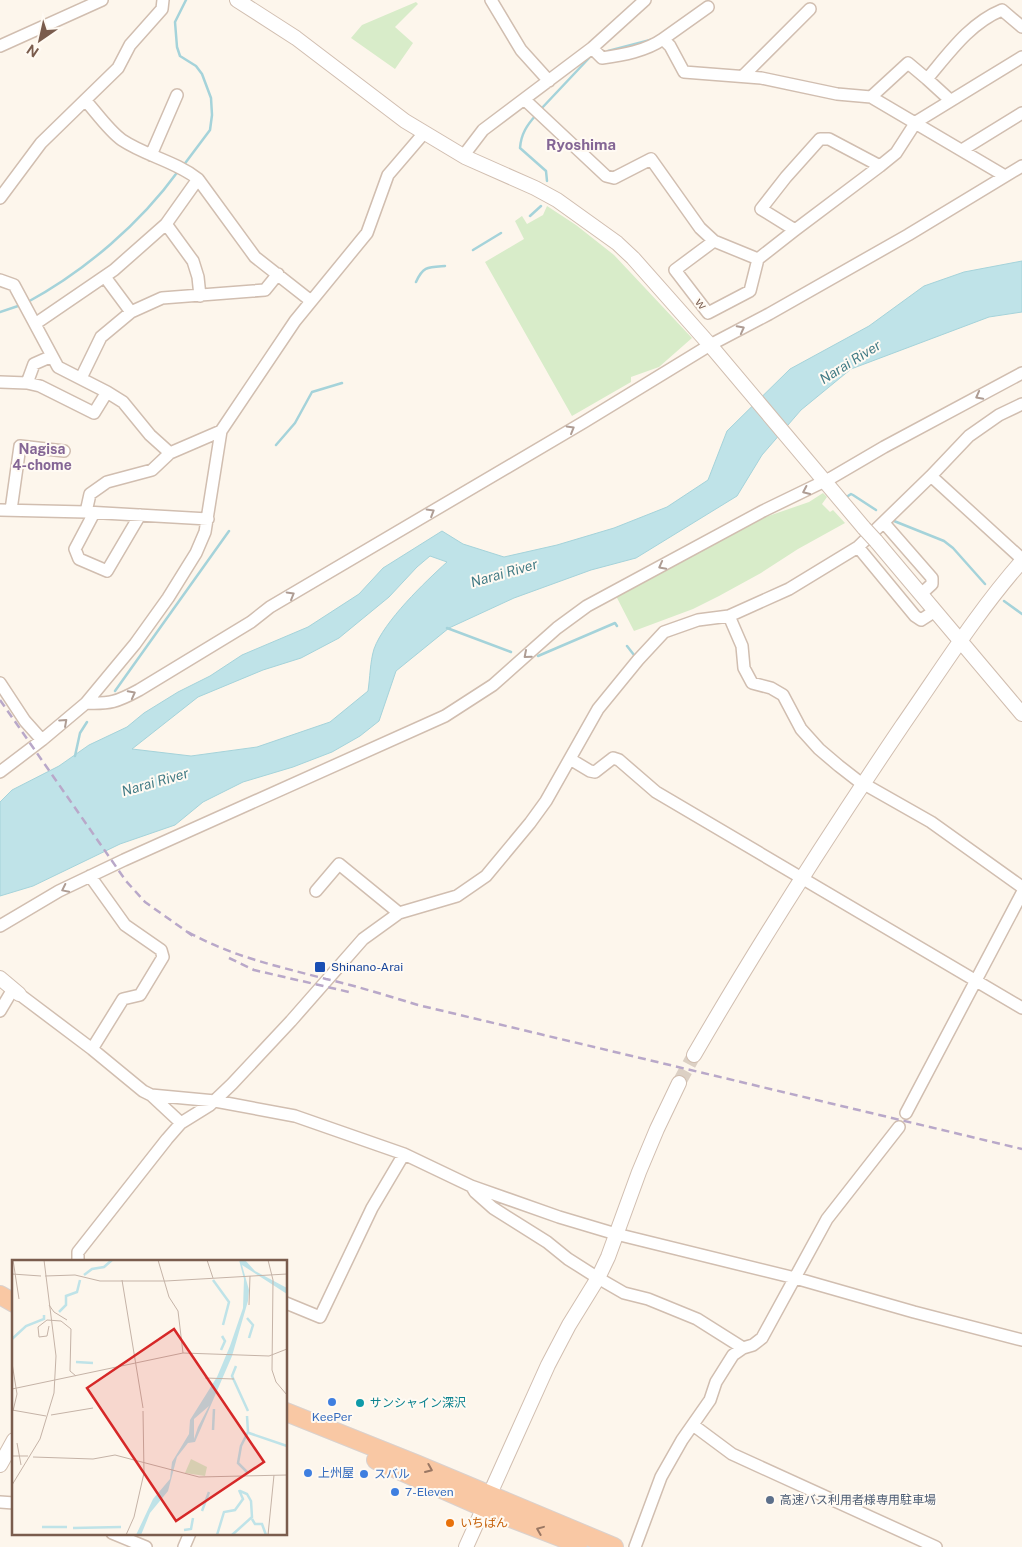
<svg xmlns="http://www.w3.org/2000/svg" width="1022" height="1547" font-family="'Public Sans','Noto Sans JP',sans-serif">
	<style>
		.green { fill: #d8ecc9 }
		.water { fill: #bfe3e8; stroke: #a5d3da; fill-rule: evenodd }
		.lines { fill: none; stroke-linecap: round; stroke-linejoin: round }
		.stream { stroke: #a5d3da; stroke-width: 2.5 }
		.tertiary-tunnel { stroke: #dcd0c4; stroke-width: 14; stroke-dasharray: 14 7; stroke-linecap: butt }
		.minor-casing { stroke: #d1beb0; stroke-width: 14 }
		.tertiary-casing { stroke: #d1beb0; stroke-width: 16 }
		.trunk-casing { stroke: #dad1cd; stroke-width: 20 }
		.minor { stroke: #fff; stroke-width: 11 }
		.tertiary { stroke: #fff; stroke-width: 14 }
		.trunk { stroke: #f9c8a4; stroke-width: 18 }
		.rail { stroke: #b9a8c9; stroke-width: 2.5; stroke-dasharray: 8 5; stroke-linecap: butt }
		.tertiary-bridge-casing { stroke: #d1beb0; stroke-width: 16; stroke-linecap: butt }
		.tertiary-bridge { stroke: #fff; stroke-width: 14 }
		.oneway { stroke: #af9d94 }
		.oneway2 { stroke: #9a7763 }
		.transit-dot { fill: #1a4fb4; stroke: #fffaf3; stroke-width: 2 }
		.shop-dot { fill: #3f7fe0; stroke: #fffaf3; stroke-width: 2 }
		.culture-dot { fill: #0f9aa8; stroke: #fffaf3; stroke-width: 2 }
		.service-dot { fill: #5c6f8a; stroke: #fffaf3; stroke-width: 2 }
		.food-dot { fill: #e8710a; stroke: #fffaf3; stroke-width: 2 }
		.labels { text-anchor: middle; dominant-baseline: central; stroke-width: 4; stroke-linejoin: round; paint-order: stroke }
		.street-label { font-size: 12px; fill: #7a5c4d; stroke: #fffaf3 }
		.transit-label { font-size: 12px; fill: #164399; stroke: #fffaf3; text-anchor: start }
		.culture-label { font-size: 12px; fill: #0d838f; stroke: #fffaf3; text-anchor: start }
		.shop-label { font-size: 12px; fill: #366cbe; stroke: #fffaf3; text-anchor: start }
		.service-label { font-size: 12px; fill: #4e5e75; stroke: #fffaf3; text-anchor: start }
		.food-label { font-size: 12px; fill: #c56008; stroke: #fffaf3; text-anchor: start }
		.water-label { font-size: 14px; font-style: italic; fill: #437c86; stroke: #fffaf3 }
		.neighbourhood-label { font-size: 14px; font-weight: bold; fill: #846695; stroke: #fffaf3 }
		.quarter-label { font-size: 15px; font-weight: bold; fill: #846695; stroke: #fffaf3 }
		.inset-river { fill: none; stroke: #bfe3e8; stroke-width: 2.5 }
		.inset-road { fill: none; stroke: #c5b3a7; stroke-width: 1 }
		.view { fill: #d62828; fill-opacity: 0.15; stroke: #d62828; stroke-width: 2.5 }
		.inset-edge { fill: none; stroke: #7a5c4d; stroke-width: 2.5 }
	</style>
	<rect width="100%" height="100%" fill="#fdf6ec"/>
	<path class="green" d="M 416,2 L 418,4 L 395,27 L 413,43 L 395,69 L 351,38 L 362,25 Z
		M 547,206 L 576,225 L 614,255 L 692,338 L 659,367 L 631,377 L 631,382 L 572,416 L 485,262 L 524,239 L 515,221 L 522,216 L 527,224 L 543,215 Z
		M 823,493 L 827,497 L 822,504 L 830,512 L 833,510 L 845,523 L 798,549 L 761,573 L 719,596 L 693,609 L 634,631 L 615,594 L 757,520 L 809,502 Z"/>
	<path class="water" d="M 1022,261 L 1022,312 L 989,317 L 851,369 L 801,410 L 762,455 L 737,496 L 636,558 L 591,570 L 514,598 L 449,628 L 396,671 L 379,721 L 360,736 L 332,752 L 293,767 L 243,782 L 203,802 L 175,825 L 120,844 L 33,886 L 0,896 L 0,802 L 12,790 L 59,766 L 89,745 L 127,727 L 144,713 L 178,692 L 210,676 L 242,655 L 308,627 L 359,594 L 383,568 L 442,531 L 463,544 L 504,557 L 557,545 L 614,528 L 667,507 L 708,480 L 727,431 L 790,369 L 869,326 L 924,286 L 964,272 ZM 430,556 L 447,562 C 425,582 384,621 374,649 C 370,662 370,678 368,691 L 330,722 L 257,747 L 191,756 L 132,749 L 198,697 L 263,670 L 301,658 L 339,638 L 389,597 L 417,567 Z"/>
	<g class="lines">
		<path class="stream" d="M 608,51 L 654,39
			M 541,109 L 590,57
			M 536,115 C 527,125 521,134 520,148 L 546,171 L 547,181
			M 183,166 L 210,130 L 212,115 L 211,98 L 202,74 L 196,66 L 180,56 L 177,47 L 175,22 L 186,0
			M 530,216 L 541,206
			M 473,250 L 501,233
			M 416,282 C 423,266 428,267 445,266
			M 26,303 C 85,271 140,224 179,170
			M 0,312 L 21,305
			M 276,445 L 295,423 L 312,392 L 342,383
			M 848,496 L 851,494 L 853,495 L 876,510
			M 894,521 L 944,541 L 953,548 L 985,584
			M 1004,601 L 1022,614
			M 447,628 L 511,652
			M 627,646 L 634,655
			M 538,656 L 615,623 L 617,626
			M 115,691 L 229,531
			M 75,756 L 80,733 L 87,722"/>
		<path class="tertiary-tunnel" d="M 679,1083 L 694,1055"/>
		<defs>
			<path id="minor" d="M 491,0 L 521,50 L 549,81
				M 663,39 L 708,7
				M 0,46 L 102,0
				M 592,48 L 602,58 C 623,55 646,51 663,39 L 670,46 L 684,72 L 761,78 L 837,94 L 871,97 L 1005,176
				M 743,76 L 810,9
				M 927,79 L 950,100
				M 871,97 L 908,63 L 927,79 C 949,53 970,23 1002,10 L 1022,27
				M 85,100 C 96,112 109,131 122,140 C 146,156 175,161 198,179 L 255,257 L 311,301
				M 525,100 L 606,176 L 614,178 L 651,159 L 700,228 L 714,241 L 758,259
				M 962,150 L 1022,113
				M 151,155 L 177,95
				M 465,157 L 467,151 L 483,130 L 592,48 L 645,0
				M 880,166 L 896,153 L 916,122 L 1022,57
				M 0,198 L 41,143 L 118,68 L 130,45 L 162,9 L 163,0
				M 166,224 L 193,261 L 198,277 L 200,296
				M 714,241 L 675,270 L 708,313 L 750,291 L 758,259
				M 758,259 L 795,230 L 880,166 L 829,139 L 820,139 L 786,177 L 761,209 L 795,230
				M 105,277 L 131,312
				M 0,280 L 14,285 L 58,367 L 107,392
				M 35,324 L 114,270 L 166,224 L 198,179
				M 81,378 L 101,337 L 131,312 L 162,298 L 265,290 L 278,274
				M 0,382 L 27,383 L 40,386 L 94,413 L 107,392 L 123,402 L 150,435 L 170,453 L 221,431
				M 27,383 L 34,364 L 52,356
				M 931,476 L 1022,559
				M 0,510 L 86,512 L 208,519
				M 11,510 L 20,446 L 64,451
				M 86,512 L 90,494 L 107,482 L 152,470 L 170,453
				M 94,513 L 75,549 L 79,559 L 107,571 L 140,515
				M 884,523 L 932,578 L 932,584 L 921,594
				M 858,547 L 915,616 L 921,620 L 935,611
				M 729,616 L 742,646 L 744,668 L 752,683 L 771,688 L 783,695 L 801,729 L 819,749 L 839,766 L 857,780 L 931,822 L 1022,887
				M 0,683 L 25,721 L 42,740
				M 86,703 C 110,704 117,702 139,690 L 251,622 L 270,607 L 584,422 L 710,345 L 769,314 L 908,235 L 1022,166
				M 570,759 L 590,771 L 595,772 L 613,758 L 619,760 L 656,792 L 1022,1008
				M 0,772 L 42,740 L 86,703 L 135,644 L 168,598 L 196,553 L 205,532 L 221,431 L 295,321 L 367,233 L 388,175 L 424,133
				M 90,876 L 125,925 L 161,950 L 163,957 L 140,995 L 123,999 L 92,1049
				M 316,891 L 339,864 L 399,913
				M 0,926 L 59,891 L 124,860 L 445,716 L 493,685 L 557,628 L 587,606 L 763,511 L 831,478 L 884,447 L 1022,373
				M 19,994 L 92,1049 L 143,1091 L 151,1095 L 215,1101 L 295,1116 L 404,1154 L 471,1186 L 559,1217 L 616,1234 L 795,1278 L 914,1312 L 1022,1340
				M 0,1011 L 13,989
				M 151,1095 L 181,1123
				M 906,1113 L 1022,893
				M 472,1187 L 475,1192 L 493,1208 L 547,1242 L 568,1259 L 598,1278 L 624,1293 L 648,1299 L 697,1319 L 743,1348
				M 78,1261 L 78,1252 L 167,1139 L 181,1123 L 210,1105 L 232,1084 L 291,1021 L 363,939 L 399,913 L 457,896 L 486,876 L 530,823 L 546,801 L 598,709 L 638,660 L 664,632 L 698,620 L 729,616 L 789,589 L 858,547 L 931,476 L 969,436 L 999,415 L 1022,404
				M 286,1303 L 320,1317 L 372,1208 L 404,1154
				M 693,1425 L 732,1454 L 936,1547
				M 0,1502 L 14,1503
				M 112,1533 L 146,1547
				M 184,1547 L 190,1533
				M 635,1547 L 661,1477 L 682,1440 L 710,1400 L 716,1382 L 733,1355 L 743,1348 L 753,1345 L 762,1338 L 827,1219 L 899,1127"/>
			<path id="tertiary" d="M 237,0 L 296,38 L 405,121 L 465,157 L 535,188 L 557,200 L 617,243 L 633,258 L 710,345 L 864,528
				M 876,541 L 1022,714
				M 0,978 L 19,994
				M 694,1055 C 759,943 829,834 902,726 C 941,670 977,612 1022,561
				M 0,1465 L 14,1440
				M 466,1547 L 548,1365 L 569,1325 L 598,1278 L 608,1257 L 639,1172 L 657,1129 L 679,1083"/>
			<path id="trunk" d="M 0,1295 L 14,1303
				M 286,1412 L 416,1464 L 614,1547
				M 376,1460 L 485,1508 L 578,1544"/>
		</defs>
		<use href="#minor" class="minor-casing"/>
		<use href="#tertiary" class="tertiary-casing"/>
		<use href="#trunk" class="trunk-casing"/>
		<use href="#minor" class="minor"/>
		<use href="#tertiary" class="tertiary"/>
		<use href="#trunk" class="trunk"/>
		<path class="rail" d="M 0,700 L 126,881 L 145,902 L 193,936
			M 188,932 C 233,957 277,966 326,979 C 357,986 388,996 418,1005 L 1022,1149
			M 229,958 L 254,970 L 349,992"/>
		<defs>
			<path id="tertiary-bridge" d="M 864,528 L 876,541"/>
		</defs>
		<use href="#tertiary-bridge" class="tertiary-bridge-casing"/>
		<use href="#tertiary-bridge" class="tertiary-bridge"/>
	</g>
	<defs><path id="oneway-chevron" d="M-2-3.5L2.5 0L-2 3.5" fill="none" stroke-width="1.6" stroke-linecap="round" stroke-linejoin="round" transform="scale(1.25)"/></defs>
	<g class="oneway">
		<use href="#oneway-chevron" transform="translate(741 329) rotate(-28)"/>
		<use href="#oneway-chevron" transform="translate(979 396) rotate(152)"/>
		<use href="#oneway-chevron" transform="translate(571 429) rotate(-30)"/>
		<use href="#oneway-chevron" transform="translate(806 491) rotate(155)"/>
		<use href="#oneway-chevron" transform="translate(431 512) rotate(-31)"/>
		<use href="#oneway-chevron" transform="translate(662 566) rotate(152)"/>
		<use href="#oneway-chevron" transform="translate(291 595) rotate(-30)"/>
		<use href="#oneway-chevron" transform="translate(527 655) rotate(139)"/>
		<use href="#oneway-chevron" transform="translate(132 694) rotate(-28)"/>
		<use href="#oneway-chevron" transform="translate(64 722) rotate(-42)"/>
		<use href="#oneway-chevron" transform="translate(65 889) rotate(154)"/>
	</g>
	<g class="oneway2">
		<use href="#oneway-chevron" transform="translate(429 1469) rotate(23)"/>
		<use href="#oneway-chevron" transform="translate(540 1530) rotate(-158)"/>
	</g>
	<rect class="transit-dot" x="314" y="961" width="12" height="12" rx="2.5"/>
	<g class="shop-dot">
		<circle cx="332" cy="1402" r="5"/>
		<circle cx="308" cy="1473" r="5"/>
		<circle cx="364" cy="1474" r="5"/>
		<circle cx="395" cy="1492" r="5"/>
	</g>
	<circle class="culture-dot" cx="360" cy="1403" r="5"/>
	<circle class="service-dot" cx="770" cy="1500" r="5"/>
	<circle class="food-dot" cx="450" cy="1523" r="5"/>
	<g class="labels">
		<g class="street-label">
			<text transform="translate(701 304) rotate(51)">ｗ</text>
		</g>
		<g class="transit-label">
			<text x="331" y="967">Shinano-Arai</text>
		</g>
		<g class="culture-label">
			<text x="370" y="1403">サンシャイン深沢</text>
		</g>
		<g class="shop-label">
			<text x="332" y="1417" text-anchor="middle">KeePer</text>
			<text x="318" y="1473">上州屋</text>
			<text x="374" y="1474">スバル</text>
			<text x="405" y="1492">7-Eleven</text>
		</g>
		<g class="service-label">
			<text x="780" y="1500">高速バス利用者様専用駐車場</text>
		</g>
		<g class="food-label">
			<text x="460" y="1523">いちばん</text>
		</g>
		<g class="water-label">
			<text transform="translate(850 362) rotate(-32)">Narai River</text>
			<text transform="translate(504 573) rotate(-16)">Narai River</text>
			<text transform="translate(155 782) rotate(-16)">Narai River</text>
		</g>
		<g class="neighbourhood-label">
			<text x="42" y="449">Nagisa<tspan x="42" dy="16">4-chome</tspan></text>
		</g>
		<g class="quarter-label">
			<text x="581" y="144">Ryoshima</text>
		</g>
	</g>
	<g transform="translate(12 1260)">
		<rect width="275" height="275" fill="#fdf6ec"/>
		<path d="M 179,199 L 195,207 L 193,216 L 173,213 Z" fill="#d8ecc9"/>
		<path d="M 227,0 L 233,0 L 243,11 L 275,28 L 275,34 L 230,5 L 237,30 L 236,41 L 220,96 L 183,182 L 176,183 L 165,197 L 156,231 L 138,253 L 129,275 L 124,275 L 141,239 L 158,219 L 160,202 L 177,174 L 178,160 L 205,117 L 218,86 L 231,48 L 232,19 ZM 197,146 L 186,167 L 182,179 L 182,159 Z" fill="#bfe3e8" fill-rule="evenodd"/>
		<path class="inset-river" d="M 72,15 L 80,9 L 92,7 L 100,0M 201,20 L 217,42 L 211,65M 47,52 L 54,45 L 54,36 L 65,32 L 68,20M 235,58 L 241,65 L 237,78M 0,79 L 14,66 L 32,59 L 32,55M 209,90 L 213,81 L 210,76M 64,102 L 81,103M 224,106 L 220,116 L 236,151M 235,156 L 236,172 L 229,186 L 226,203 L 236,213M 201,170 L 202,149M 237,173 L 275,186M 190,251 L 197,232M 240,259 L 243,264 L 250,264 L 254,275M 30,267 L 55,267M 61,268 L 109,267M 172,270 L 179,269 L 181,258M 205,275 L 212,252 L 223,250 L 231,239 L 227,230M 220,275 L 240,257 L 239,241 L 235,234 L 228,231"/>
		<path class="inset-road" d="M 1,0 L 7,39M 146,0 L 157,37 L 166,51 L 171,93M 195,0 L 201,18M 256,0 L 261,20 L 260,110 L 264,122 L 275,135M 0,14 L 29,16M 33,16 L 63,15 L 88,21 L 154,21 L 275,14M 110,20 L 131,148M 37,45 L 42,52 L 55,60M 237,45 L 238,16M 37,66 L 35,76 L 27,77 L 26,67 L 35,60 L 49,61 L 59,69 L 58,111 L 64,116M 0,103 L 5,134 L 1,151M 193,118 L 222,119M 0,129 L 171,93 L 257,96 L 275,89M 0,150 L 34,156M 39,155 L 81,148M 5,183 L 9,205M 0,196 L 16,196M 21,197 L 81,199 L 103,195 L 187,217 L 275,215M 0,225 L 28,179 L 42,133 L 44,96 L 32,0M 114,275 L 122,257 L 132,213 L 131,151M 256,275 L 262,215"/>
		<path class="view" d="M 162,69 L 252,202 L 164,261 L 75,128 Z"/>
		<rect width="275" height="275" class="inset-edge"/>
	</g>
	<g transform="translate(40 40) rotate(214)" stroke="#fffaf3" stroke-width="4" paint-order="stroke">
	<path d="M0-4L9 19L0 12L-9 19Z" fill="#7a5c4d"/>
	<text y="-8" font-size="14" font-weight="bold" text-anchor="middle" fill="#7a5c4d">N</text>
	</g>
</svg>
